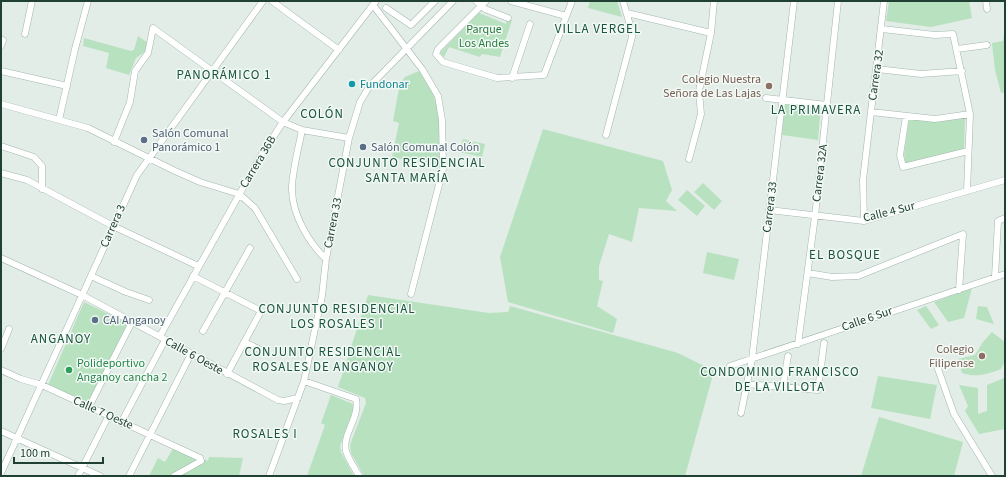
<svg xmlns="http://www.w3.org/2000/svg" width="1006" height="477" font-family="'Source Sans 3',sans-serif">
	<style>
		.green { fill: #b8e1bf }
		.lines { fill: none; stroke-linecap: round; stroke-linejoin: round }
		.street-casing { stroke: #a4b6ae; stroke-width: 7 }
		.street { stroke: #fff; stroke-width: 6 }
		.culture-dot { fill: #0f9aa8; stroke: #f3f9f5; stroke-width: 1.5 }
		.education-dot { fill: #8d6e63; stroke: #f3f9f5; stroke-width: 1.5 }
		.service-dot { fill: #5c6f8a; stroke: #f3f9f5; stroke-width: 1.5 }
		.leisure-dot { fill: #2e9e5b; stroke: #f3f9f5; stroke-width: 1.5 }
		.labels { text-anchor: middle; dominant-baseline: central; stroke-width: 3; stroke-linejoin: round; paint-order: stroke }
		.park-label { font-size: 12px; fill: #267b3e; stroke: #f3f9f5 }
		.street-label { font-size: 12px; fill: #204034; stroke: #f3f9f5 }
		.education-label { font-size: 12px; fill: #785e54; stroke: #f3f9f5; text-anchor: end }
		.culture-label { font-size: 12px; fill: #0d838f; stroke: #f3f9f5; text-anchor: start }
		.service-label { font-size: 12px; fill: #4e5e75; stroke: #f3f9f5; text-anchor: start }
		.leisure-label { font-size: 12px; fill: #27864d; stroke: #f3f9f5; text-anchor: start }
		.neighbourhood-label { font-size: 13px; letter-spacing: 1px; fill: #195540; stroke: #f3f9f5 }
	</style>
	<rect width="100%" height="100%" fill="#e2ede7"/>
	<path class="green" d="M 590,1 L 617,1 L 622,17 L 588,8 Z
		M 889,1 L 969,1 L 972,18 L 931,27 L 886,21 Z
		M 479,13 L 506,24 L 507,19 L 512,20 L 500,57 L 482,54 L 480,57 L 449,47 L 444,57 L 440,53 Z
		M 1004,35 L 1005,35 L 1005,92 L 1001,93 L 995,70 L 992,43 L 1003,41 Z
		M 138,36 L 148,43 L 146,51 L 136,58 L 129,75 L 106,68 L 109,53 L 83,46 L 84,38 L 131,51 L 134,50 Z
		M 419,71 C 444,102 440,129 441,167 L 392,157 L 399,123 L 393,121 L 400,83 L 405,77 Z
		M 785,101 L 821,106 L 818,140 L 782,135 Z
		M 965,118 L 964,151 L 906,167 L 904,154 L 909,119 L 936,122 Z
		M 543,129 L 663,161 L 672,190 L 666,201 L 677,211 L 639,208 L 632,242 L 609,234 L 599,266 L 599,280 L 603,281 L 597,306 L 617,319 L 613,333 L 508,302 L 500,257 Z
		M 463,139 L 485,144 L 482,157 L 459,152 Z
		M 703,183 L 722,201 L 714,210 L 694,192 Z
		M 687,190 L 705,206 L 697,216 L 678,200 Z
		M 707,252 L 739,259 L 734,280 L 703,273 Z
		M 972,288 L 964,318 L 948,322 L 934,302 Z
		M 368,295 L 489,313 L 508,312 L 510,306 L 678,353 L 714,371 L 685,476 L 364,476 L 351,453 L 350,445 L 366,403 L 365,398 L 338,387 Z
		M 84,302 L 123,321 L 128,327 L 89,403 L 48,385 Z
		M 926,306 L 939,325 L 931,329 L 917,310 Z
		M 978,306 L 987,307 L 994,324 L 976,319 Z
		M 992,332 L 1005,342 L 1005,361 L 1001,369 C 987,374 977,378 962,373 L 958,359 L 975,355 L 983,342 Z
		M 878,376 L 937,385 L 930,419 L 871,408 Z
		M 1004,378 L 1005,429 L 979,434 L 965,411 L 968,406 L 959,385 L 978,388 L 978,414 L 987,411 L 987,385 Z
		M 331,395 L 353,404 L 354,408 L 340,446 L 341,452 L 354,476 L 307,476 L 325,425 L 321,423 Z
		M 879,417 L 963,442 L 954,476 L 861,476 Z
		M 174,447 L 208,461 L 209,457 L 243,458 L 239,476 L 149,476 L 158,458 L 165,462 Z"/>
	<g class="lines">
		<defs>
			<path id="street" d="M 272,1 L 339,50
				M 476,1 L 485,9 L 508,18
				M 486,1 L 438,49 L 436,54 L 443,62 L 497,78 L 544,75 L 572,1
				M 511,1 L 566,16
				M 986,1 L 987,9
				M 373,5 L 422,69 L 438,96 L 442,120 L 443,169 L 411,294
				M 386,8 L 411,25 L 435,1
				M 627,13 L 711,33
				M 882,29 L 935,35 L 953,34 L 970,114 L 967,191
				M 25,34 L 32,1
				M 1,46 L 3,40
				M 957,49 L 987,45
				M 877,69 L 921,74 L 962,71
				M 1,71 L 67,86
				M 512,78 L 530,24
				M 766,98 L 827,105
				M 1,104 L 88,128 L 175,171 L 200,182 L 239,194 L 255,208 L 297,279
				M 871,112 L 935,119 L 970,114
				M 906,116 L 900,155 L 903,167 L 968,151
				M 59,120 L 75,49 L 88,1
				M 302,130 C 299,146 291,176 292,191 C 293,216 309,243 326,259
				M 606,135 L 632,37 L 632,32 L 623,1
				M 114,142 L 130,102 L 135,71 L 148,53 L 153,28 L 283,122 L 302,130 L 349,138
				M 1,146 L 34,157 L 42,166 L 42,189
				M 689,159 L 701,114 L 699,91 L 711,33 L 714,1
				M 1,173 L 27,180 L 113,226 L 198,266
				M 769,210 L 864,221 L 1005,180
				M 864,221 L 863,180 L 884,1
				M 1,258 L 82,295 L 278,400 L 284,401 L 298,398
				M 808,273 L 832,277 L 858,276 L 963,234 L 959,290
				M 91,276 L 126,292 L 149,300
				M 193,276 L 261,311 L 227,374
				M 995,277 L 998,221 L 1005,218
				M 203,331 L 250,248
				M 160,336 L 262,154 L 283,122 L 376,1
				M 244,342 L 263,351
				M 798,344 L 815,216 L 838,1
				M 1,349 L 9,329
				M 730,366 L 1005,274
				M 938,369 L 954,414 L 992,476
				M 1,370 L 21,379 L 42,385 L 200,458 L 201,461 L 174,476
				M 304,381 L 356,399 C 360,418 342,434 346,451 C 348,459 355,468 359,476
				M 746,384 L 818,390 L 824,343
				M 783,386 L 788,356
				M 89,407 L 132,322
				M 741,413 L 752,359 L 794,1
				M 121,423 L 165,340
				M 1,431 L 100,476
				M 1,473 L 137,175 L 263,1
				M 78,476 L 108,417
				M 129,476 L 191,354
				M 269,476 L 304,381 L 322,296 L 326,259 L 349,138 L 360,102 L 369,87 L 453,1"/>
		</defs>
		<use href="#street" class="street-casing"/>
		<use href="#street" class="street"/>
	</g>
	<circle class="culture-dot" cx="352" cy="84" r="4"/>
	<g class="education-dot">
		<circle cx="769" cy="86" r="4"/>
		<circle cx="982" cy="356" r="4"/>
	</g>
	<g class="service-dot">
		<circle cx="144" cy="140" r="4"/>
		<circle cx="363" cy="147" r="4"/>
		<circle cx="95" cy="320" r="4"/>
	</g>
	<circle class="leisure-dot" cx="69" cy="370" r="4"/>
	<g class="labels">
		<g class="park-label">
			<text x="484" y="29">Parque<tspan x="484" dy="14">Los Andes</tspan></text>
		</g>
		<g class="street-label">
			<text transform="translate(876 75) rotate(-82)">Carrera 32</text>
			<text transform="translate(258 162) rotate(-59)">Carrera 36B</text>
			<text transform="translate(820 173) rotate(-83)">Carrera 32A</text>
			<text transform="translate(770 207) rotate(-83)">Carrera 33</text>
			<text transform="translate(889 212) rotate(-14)">Calle 4 Sur</text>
			<text transform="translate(333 223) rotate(-79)">Carrera 33</text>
			<text transform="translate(113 226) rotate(-66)">Carrera 3</text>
			<text transform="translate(867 319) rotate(-19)">Calle 6 Sur</text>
			<text transform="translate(194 356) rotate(29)">Calle 6 Oeste</text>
			<text transform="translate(103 413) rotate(24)">Calle 7 Oeste</text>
		</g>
		<g class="education-label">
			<text x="761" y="79">Colegio Nuestra<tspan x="761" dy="14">Señora de Las Lajas</tspan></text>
			<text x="974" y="349">Colegio<tspan x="974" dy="14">Filipense</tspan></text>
		</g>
		<g class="culture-label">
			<text x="360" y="84">Fundonar</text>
		</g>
		<g class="service-label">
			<text x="152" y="133">Salón Comunal<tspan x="152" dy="14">Panorámico 1</tspan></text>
			<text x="371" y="147">Salón Comunal Colón</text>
			<text x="103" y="320">CAI Anganoy</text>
		</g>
		<g class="leisure-label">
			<text x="77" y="363">Polideportivo<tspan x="77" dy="14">Anganoy cancha 2</tspan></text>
		</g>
		<g class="neighbourhood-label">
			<text x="598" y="29">VILLA VERGEL</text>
			<text x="224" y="75">PANORÁMICO 1</text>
			<text x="816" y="110">LA PRIMAVERA</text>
			<text x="322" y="114">COLÓN</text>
			<text x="407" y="163">CONJUNTO RESIDENCIAL<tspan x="407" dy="15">SANTA MARÍA</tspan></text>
			<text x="845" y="255">EL BOSQUE</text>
			<text x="337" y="309">CONJUNTO RESIDENCIAL<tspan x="337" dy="15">LOS ROSALES I</tspan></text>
			<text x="61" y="339">ANGANOY</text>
			<text x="323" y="352">CONJUNTO RESIDENCIAL<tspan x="323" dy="15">ROSALES DE ANGANOY</tspan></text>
			<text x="780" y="372">CONDOMINIO FRANCISCO<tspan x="780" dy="15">DE LA VILLOTA</tspan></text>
			<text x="265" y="434">ROSALES I</text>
		</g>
	</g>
	<rect width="1006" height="477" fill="none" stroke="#204034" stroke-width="4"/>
	<path d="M14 457v6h89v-6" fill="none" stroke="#204034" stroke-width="2"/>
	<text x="20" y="457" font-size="12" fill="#204034" stroke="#f3f9f5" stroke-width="3" paint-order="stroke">100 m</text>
</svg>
